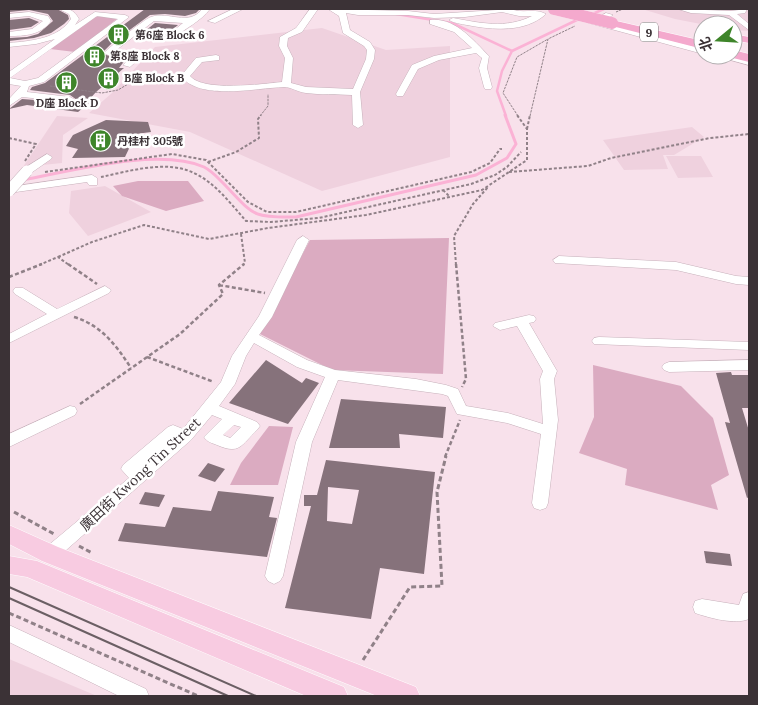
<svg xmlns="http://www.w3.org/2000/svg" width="758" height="705" font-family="Lora,'Noto Sans SC',serif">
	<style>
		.built { fill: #efd1de }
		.green { fill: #dbabc1 }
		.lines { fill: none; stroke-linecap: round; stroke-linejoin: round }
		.stream-far1 { stroke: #fbb2d5; stroke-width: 2.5 }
		.stream { stroke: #fbb2d5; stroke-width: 3 }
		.building { fill: #86727b; fill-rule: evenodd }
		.minor-casing { stroke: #c7b1bb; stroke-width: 1 }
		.major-casing { stroke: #fff; stroke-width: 1 }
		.highway-casing { stroke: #fff; stroke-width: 1 }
		.path-far3 { stroke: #908188; stroke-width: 1; stroke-dasharray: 2.5 1; stroke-linecap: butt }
		.path-far2 { stroke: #908188; stroke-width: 2; stroke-dasharray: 3 2; stroke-linecap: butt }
		.path-far1 { stroke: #908188; stroke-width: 2.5; stroke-dasharray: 4 2.5; stroke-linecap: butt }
		.path { stroke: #908188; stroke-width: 3; stroke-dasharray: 5 3; stroke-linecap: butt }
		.minor { fill: #fff; fill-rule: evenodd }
		.major { fill: #f8cbe1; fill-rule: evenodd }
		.highway { fill: #f4a9cd; fill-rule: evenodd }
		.tram { stroke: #6b5f64; stroke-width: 2 }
		.minor-bridge-casing { stroke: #c7b1bb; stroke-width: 12; stroke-linecap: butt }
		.highway-bridge-casing { stroke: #fff; stroke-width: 12; stroke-linecap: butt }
		.minor-bridge { stroke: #fff; stroke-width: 11 }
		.highway-bridge { stroke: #f4a9cd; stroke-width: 12 }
		.labels { text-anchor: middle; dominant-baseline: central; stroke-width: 5; stroke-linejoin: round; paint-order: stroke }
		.far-poi-label { font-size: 11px; font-weight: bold; fill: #3b3236; stroke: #fff; text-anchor: start }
		.shield { fill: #fff; stroke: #767072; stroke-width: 1 }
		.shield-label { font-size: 12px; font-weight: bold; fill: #3b3236 }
		.street-label { font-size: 14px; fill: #3b3236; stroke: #fff }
	</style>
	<rect width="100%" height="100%" fill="#f8e1eb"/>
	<path class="built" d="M 642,9 L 749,9 L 749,31 L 733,30 L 733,25 L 706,25 L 675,19 Z
		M 322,28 L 386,50 L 450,46 L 450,157 L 322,191 L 190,132 L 89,113 L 112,93 L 155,47 Z
		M 57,116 L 88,118 L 63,135 L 62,163 L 23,167 Z
		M 692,127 L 704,137 L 674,155 L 663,155 L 668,169 L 624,170 L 603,140 Z
		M 666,156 L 701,156 L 713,177 L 678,178 Z
		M 105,186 L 151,212 L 88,236 L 69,213 L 71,191 Z
		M 9,659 L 97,696 L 9,696 Z"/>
	<path class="green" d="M 102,16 L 118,18 L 75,52 L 50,49 L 94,17 Z
		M 138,181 L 188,181 L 204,201 L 166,211 L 122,196 L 113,186 Z
		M 449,238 L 443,374 L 332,370 L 260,334 L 310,240 Z
		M 593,365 L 681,386 L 713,418 L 729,475 L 711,485 L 718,510 L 625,485 L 627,469 L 579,453 L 594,417 Z
		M 269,426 L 293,427 L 278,485 L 230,485 L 241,463 Z"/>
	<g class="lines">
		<path class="stream-far1" d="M 396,14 L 452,23 L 512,51
			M 590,15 L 604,9
			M 506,116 L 497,91 L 502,71 L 512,51 L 579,19"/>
		<path class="stream" d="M 23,180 C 71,171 159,147 204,167 C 212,171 218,178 224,184 C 254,215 251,218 296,217 L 476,175 L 507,158 L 516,144 L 505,115"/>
	</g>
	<path class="building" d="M 9,9 L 57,9 L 68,15 L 69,19 L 64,24 L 51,33 L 34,38 L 9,41 L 9,38 L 27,37 L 38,34 L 53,21 L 48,14 L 29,10 L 9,12 Z
		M 145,9 L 200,9 L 196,13 L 185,16 L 165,14 L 150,15 L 112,43 L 101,54 L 126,59 L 119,68 L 124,68 L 96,92 L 88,101 L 89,103 L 78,112 L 27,105 L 9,109 L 22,99 L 74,103 L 77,100 L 70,95 L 30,90 L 32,87 L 45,83 Z
		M 29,18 L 39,22 L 31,27 L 9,30 L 9,20 Z
		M 155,23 L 178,25 L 167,34 L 167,38 L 140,35 Z
		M 106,120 L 148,122 L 151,132 L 136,134 L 125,157 L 72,158 L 78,149 L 66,146 L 73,135 Z
		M 266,360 L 302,383 L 306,378 L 319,383 L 288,424 L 229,403 Z
		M 731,372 L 732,375 L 749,375 L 749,408 L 742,408 L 749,431 L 749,497 L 747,498 L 725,422 L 730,423 L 716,373 Z
		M 341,399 L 446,407 L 443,438 L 399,434 L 400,448 L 329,448 Z
		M 326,460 L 435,472 L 424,574 L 380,568 L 371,619 L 285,608 L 311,506 L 304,506 L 304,495 L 317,495 ZM 328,487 L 359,490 L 352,524 L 327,521 Z
		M 208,463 L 225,469 L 215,482 L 198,476 Z
		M 218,491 L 274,497 L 269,517 L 277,518 L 267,557 L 118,541 L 125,523 L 165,527 L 173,507 L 211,511 Z
		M 145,492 L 165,495 L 159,507 L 139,504 Z
		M 704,551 L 730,554 L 732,566 L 706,563 Z"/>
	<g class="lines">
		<defs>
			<path id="minor" d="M 59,9 C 69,8 74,10 79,19 L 75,25 L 95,12 L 125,15 L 129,17 L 44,82 L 29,86 L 27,92 L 70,97 L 75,100 L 73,102 L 22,97 L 9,106 L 9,99 L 21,86 L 9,84 L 9,72 L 55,39 L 36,44 L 9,47 L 9,43 C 31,41 58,39 71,19 L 69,14 ZM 97,16 L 118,19 L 38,78 L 25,81 L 10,78 Z
				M 202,9 L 210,9 C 201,21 186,28 175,37 L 168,35 L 183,23 L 154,21 L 115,51 L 140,54 L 140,58 L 130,67 L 123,65 L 130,58 L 108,55 L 104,53 C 111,46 143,20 151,17 C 169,11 189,27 202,9 Z
				M 233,9 L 243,9 L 215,23 L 208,21 Z
				M 310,9 L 318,9 L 302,32 L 288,38 L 287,46 L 293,58 L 291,83 L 306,87 L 353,89 L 366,59 L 367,50 L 364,46 L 343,33 L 339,16 L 328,9 L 408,11 L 434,14 L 512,9 C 520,14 536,8 546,14 C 525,33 493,30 467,25 C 461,24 454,23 449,20 L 453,18 C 480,23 506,29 532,16 L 519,16 L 502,12 L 465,17 L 434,18 L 408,15 L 358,15 L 346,13 L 350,30 L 370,42 L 375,50 L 374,59 L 360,92 L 363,125 L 358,128 L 353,125 L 352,95 C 336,94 321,95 306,93 C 298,92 291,87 284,87 C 256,88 199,101 181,76 L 196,58 L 216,55 L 219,56 L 219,60 L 202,62 L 190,76 C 203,92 262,84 282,82 L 285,58 L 279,46 L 280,37 L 296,28 Z
				M 678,9 L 731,11 L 747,9 L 745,13 L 737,14 L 749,24 L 749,30 L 729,15 L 691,13 Z
				M 29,12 L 48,16 L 51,21 C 41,35 25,36 9,36 L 9,32 L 32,29 L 43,21 L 29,16 L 9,18 L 9,14 Z
				M 606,13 L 613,15 L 600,22 L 703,49 L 703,54 L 589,23 Z
				M 430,20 C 455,17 473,40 489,56 L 487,68 L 492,87 L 491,89 L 485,89 L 484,87 L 479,68 L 482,58 L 476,53 L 439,60 L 418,69 L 403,96 L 397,96 L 396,94 L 412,65 L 434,56 L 472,48 L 454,32 L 430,24 Z
				M 712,55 L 726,55 L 749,61 L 749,65 Z
				M 47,154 L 52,157 L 51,159 L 31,173 L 23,173 L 22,171 L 23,169 Z
				M 92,175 L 97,178 L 97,185 L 89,185 L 87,182 L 9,193 L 10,187 Z
				M 303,236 L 309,240 L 272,317 L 259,335 L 307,360 L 335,370 L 416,379 L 446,385 L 458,389 L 466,406 L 508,413 L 543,424 L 540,379 L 543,371 L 517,326 L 500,330 L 493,326 L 495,323 L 529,315 L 534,316 L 536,319 L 534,322 L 529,323 L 557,371 L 554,379 L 558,420 L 548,503 L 546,508 L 540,510 L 534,508 L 532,503 L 541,434 L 507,423 L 457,414 L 448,396 L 442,394 L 338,380 L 312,442 L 283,576 L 280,581 L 274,584 L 268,581 L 265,576 L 296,442 L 325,377 L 297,367 L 254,343 L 246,356 L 235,384 L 219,406 L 257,422 L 260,426 L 257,430 C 241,445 240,455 217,445 C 212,443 207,442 204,437 L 222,419 L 212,415 L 191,440 L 56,559 L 50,561 L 44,559 L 41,554 L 44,549 L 129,478 L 121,469 L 123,465 L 168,427 L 173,425 L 183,429 L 221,382 L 232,356 L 259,316 L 297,240 ZM 234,425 L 241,427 L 230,438 L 223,435 Z
				M 559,256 L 676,262 L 736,276 L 749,277 L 749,285 L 736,284 L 676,270 L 555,263 L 553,260 Z
				M 105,286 L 111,290 L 109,293 L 9,343 L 9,334 L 47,314 L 15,294 L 13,291 L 15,288 L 23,288 L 57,309 Z
				M 599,337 L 749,342 L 749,350 L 594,344 L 592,341 L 594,338 Z
				M 749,360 L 749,370 L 669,372 L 664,370 L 662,367 L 664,364 L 669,362 Z
				M 70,406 L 75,407 L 77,411 L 75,415 L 9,447 L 9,434 Z
				M 749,592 L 749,619 C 735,625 710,618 695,613 L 693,607 L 695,601 L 702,599 L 739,605 L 743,594 Z
				M 9,625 L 146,689 L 149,696 L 119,696 L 9,642 Z"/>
			<path id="major" d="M 9,525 L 58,547 L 416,687 L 420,696 L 377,696 L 42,561 L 9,544 Z
				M 9,556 L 37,561 L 344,687 L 348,696 L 306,696 L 27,577 L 9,574 Z"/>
			<path id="highway" d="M 612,20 L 703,41 L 703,49 L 608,25 L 606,23 L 608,21 Z
				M 733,34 L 749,37 L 749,43 L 733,40 Z
				M 733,50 L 749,54 L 749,62 L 729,57 L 728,55 L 733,55 Z"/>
		</defs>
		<use href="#minor" class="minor-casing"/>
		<use href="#major" class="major-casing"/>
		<use href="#highway" class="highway-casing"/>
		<path class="path-far3" d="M 616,12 L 623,9
			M 50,86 L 102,93 L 118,90 L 140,77 L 176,77
			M 260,116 L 268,106 L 268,94
			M 518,116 L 503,93 L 517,57 L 548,39
			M 530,116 L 548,39 L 575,26"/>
		<path class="path-far2" d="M 527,129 L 530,115
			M 9,138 L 36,144 L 25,161
			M 208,162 L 236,152 L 259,138 L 258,119 L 261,115
			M 45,172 L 172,154 L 206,160 L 248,202 L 267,212 L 296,212 L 471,172 L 490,163 L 500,149 L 502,149
			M 509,172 L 588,166 L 611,158 L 710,138 L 749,134
			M 101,177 C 130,171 168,159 196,174 C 216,184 231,204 246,221 L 271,222 L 319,218 L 471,184 L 495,175 L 507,167 L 521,152
			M 443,190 L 450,197
			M 241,234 L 245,263 L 243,265
			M 58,257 L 92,242 L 144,225 L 209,239 L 268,228 L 366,215 L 482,190 L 527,160 L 527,129 L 517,115
			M 39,265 L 58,257 L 69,265
			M 456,265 L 454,236 L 473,204 L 488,187"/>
		<path class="path-far1" d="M 68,264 L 97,284
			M 456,264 L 466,379 L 462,387
			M 9,277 L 42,264
			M 219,285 L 265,293
			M 74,317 C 101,325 116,345 131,368
			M 147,357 L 214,382
			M 80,404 L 180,334 L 223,294 L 219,285 L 244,264
			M 445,457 L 460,420"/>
		<path class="path" d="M 14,512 L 54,534
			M 79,546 L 92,553
			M 9,613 L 198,696
			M 363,660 L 410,587 L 442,586 L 437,492 L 446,456"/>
		<use href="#minor" class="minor"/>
		<use href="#major" class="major"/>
		<use href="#highway" class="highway"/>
		<path class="tram" d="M 9,587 L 256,696
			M 9,598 L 228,696"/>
		<defs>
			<path id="minor-bridge" d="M 9,191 L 27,171"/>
			<path id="highway-bridge" d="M 554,9 L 612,23"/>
		</defs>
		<use href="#minor-bridge" class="minor-bridge-casing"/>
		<use href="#highway-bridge" class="highway-bridge-casing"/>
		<use href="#minor-bridge" class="minor-bridge"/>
		<use href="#highway-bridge" class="highway-bridge"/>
	</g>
	<defs>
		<symbol id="building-disc" viewBox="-11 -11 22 22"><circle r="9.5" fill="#3e852a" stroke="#fff"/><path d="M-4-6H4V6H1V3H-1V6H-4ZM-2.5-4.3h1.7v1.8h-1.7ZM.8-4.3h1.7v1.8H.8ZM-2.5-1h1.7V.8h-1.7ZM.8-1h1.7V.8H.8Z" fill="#fff"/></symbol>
	</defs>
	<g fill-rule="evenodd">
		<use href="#building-disc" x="106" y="22" width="25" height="25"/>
		<use href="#building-disc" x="82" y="44" width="25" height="25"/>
		<use href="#building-disc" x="96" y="66" width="25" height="25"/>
		<use href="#building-disc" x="54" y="70" width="25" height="25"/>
		<use href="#building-disc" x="88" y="128" width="25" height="25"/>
	</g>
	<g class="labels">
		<g class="far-poi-label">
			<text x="135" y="35">第6座 Block 6</text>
			<text x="110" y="56">第8座 Block 8</text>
			<text x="124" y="78">B座 Block B</text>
			<text x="67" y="103" text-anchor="middle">D座 Block D</text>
			<text x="117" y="141">丹桂村 305號</text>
		</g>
		<rect class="shield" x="640" y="22.5" width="18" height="19" rx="4"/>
		<g class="shield-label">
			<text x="649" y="32">9</text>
		</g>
		<g class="street-label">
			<text transform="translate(140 474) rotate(-43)">廣田街 Kwong Tin Street</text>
		</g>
	</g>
	<rect width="758" height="705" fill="none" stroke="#3b3236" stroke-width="20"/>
	<g transform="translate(718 40) rotate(252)"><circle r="24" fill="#ffffff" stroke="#b1adaf"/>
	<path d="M0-4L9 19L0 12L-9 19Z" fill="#3e852a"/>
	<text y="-8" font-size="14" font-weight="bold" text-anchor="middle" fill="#3b3236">北</text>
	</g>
</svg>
